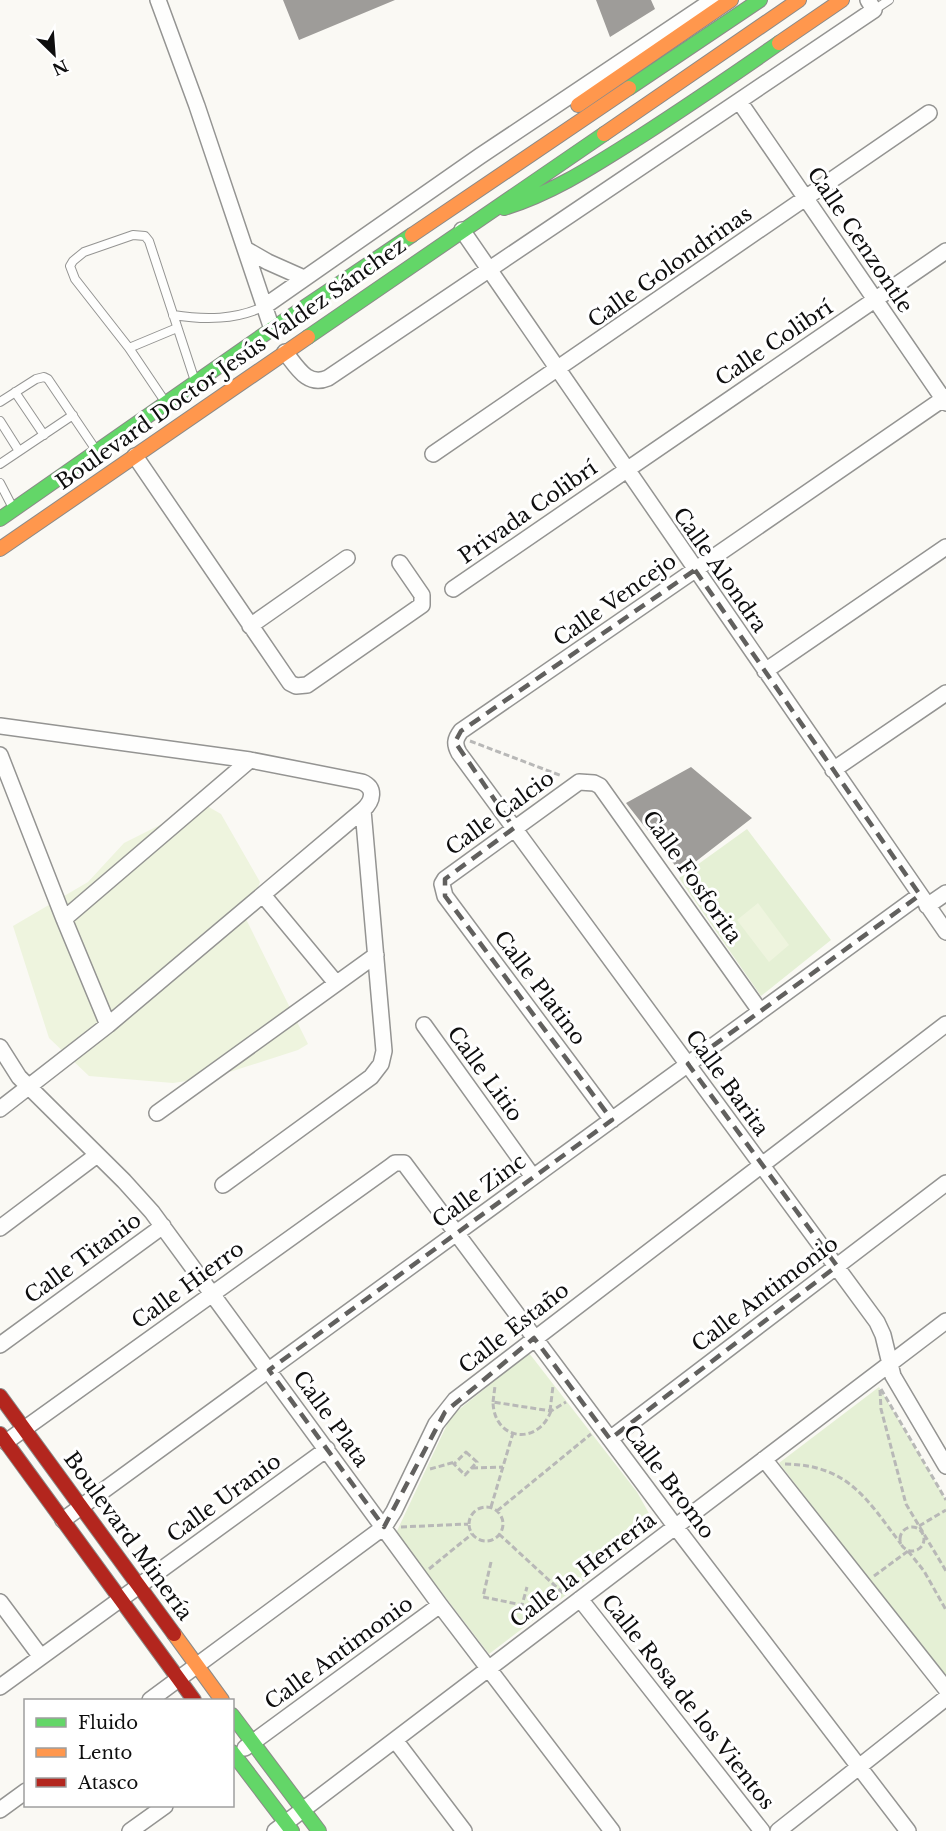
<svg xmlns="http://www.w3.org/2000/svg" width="946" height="1831" font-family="'Libre Baskerville',serif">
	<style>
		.green { fill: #e5f0d5 }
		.pitch { fill: #eef4de }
		.building { fill: #9e9c99 }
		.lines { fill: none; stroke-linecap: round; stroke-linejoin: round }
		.lane-casing { stroke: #949492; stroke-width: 10 }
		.street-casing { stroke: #949492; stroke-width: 18 }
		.fast-casing { stroke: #8b8a88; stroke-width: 16 }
		.slow-casing { stroke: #8b8a88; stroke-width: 16 }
		.jam-casing { stroke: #8b8a88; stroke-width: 16 }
		.path { stroke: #b8b8b7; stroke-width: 3; stroke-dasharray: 6 3; stroke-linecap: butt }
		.lane { stroke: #fefefd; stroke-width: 8 }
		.street { stroke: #fefefd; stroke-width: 15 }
		.fast { stroke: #63d668; stroke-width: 14 }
		.slow { stroke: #ff974d; stroke-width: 14 }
		.jam { stroke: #b3261e; stroke-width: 14 }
		.marked { fill: none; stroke: #61605e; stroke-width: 4.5; stroke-dasharray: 12 8; stroke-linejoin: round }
		.labels { text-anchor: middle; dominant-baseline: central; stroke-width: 6; stroke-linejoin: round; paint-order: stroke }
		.street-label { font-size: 21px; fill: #0e0e0e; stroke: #fff }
	</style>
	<rect width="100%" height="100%" fill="#faf9f4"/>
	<path class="green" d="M 747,829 L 831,940 L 761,996 L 679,878 Z
		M 529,1353 L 637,1492 L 656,1526 L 489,1654 L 396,1533 L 451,1416 Z
		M 879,1387 L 946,1500 L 946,1680 L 779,1463 Z"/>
	<path class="pitch" d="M 207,806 L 221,814 L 260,882 L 246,919 L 308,1044 L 298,1050 L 214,1077 L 173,1083 L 89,1076 L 49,1038 L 13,926 L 88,882 L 124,843 L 178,816 Z
		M 758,903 L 789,945 L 769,962 L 737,920 Z"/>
	<path class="building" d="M 283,0 L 395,0 L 299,40 Z
		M 596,0 L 651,0 L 655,9 L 610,37 Z
		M 691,767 L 752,818 L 681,873 L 626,803 Z"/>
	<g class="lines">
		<defs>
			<path id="lane" d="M 874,10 L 889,0
				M 173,315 C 205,320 236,320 265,306
				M 129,348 L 177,328
				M 15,392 L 44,435
				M 0,402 L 36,379 L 44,377 L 48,379 L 96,450
				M 166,403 L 129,348 L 75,279 L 70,266 L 73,261 L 84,252 L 133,235 L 145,236 L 149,241 L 195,381
				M 0,421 L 19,451
				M 0,464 L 73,415
				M 0,483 L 13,508"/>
			<path id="street" d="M 158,0 L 197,106 L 272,329
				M 739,101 L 946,403
				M 462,230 L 946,932
				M 247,250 L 268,262 L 304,278
				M 265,306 L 480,156 L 713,0
				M 285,352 C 297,367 307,387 328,378 L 874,10 L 868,0
				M 946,397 L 461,731 C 455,739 454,744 459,753 L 514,828 L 877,1322 L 883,1335 L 893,1376 L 946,1466
				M 433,454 L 929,113
				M 135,456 L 290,683 L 296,686 L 307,685 L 422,605 L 422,595 L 400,563
				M 453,589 L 946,251
				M 250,626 L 347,558
				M 765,671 L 946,547
				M 0,726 L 250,760 L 362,782 C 376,788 373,801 363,810 L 108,1025 L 0,1109
				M 0,755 L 64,919 L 108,1025
				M 833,770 L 946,693
				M 263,895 L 336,983
				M 927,906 L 946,893
				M 64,919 L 250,760
				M 424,1025 L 533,1177
				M 0,1047 L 19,1077 L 124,1181 L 152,1212 L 440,1605 L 612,1831
				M 157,1113 L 376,955
				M 612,1120 L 445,896 L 442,884 L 445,879 L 579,782 L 594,783 L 600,786 L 760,1011
				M 223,1185 L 371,1077 L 381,1064 L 384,1051 L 363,810
				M 0,1228 L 97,1155
				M 0,1345 L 163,1226
				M 610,1439 L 946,1183
				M 6,1442 L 391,1166 L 395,1163 L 404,1163 L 675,1526 L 908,1831
				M 764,1459 L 946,1689
				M 63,1520 L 920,895
				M 580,1599 L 762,1831
				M 0,1602 L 41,1657
				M 0,1687 L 327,1449
				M 150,1700 L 384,1527 L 394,1511 L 436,1424 L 455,1400 L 946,1024
				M 395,1740 L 464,1831
				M 245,1748 L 440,1605
				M 0,1810 L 26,1791
				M 130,1831 L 165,1806
				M 275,1831 L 946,1321
				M 778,1831 L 946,1698"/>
			<path id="fast" d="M 629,88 L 760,0
				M 504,208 C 553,193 595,165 638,138 C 686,107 733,75 779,43
				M 308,337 L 604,134
				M 0,519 L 272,329 L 412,235
				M 232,1715 L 319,1831
				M 232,1752 L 292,1831"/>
			<path id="slow" d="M 779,43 L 842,0
				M 578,105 L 731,0
				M 604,134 L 799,0
				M 412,235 L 629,88
				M 0,549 L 308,337
				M 174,1634 L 222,1700"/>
			<path id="jam" d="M 0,1396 L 174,1634
				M 0,1434 L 194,1700"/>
		</defs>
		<use href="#lane" class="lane-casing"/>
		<use href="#street" class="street-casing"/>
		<use href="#fast" class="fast-casing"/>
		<use href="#slow" class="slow-casing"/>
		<use href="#jam" class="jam-casing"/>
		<path class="path" d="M 470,741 L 562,776
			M 881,1389 L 946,1500
			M 880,1390 L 881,1409 L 906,1504 L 946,1571
			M 493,1402 L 495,1386
			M 550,1411 L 553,1386
			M 551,1411 C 538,1446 494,1441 493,1402 L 551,1411 L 566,1402
			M 466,1452 L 477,1462 L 465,1475 L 454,1464 Z
			M 785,1464 C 848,1465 866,1498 901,1544
			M 472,1468 L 503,1467
			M 430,1469 L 455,1462
			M469 1524a17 17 0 1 1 34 0a17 17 0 1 1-34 0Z
			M 491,1507 L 513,1433
			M 497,1511 L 591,1434
			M 919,1526 L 946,1510
			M900 1539a12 12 0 1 1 24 0a12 12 0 1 1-24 0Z
			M 401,1527 L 468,1524
			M 499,1534 L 564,1594
			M 908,1551 L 924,1571 L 946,1610
			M 491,1562 L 483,1597 L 522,1605 L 527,1587
			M 429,1569 L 472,1534
			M 874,1576 L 908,1551"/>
		<use href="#lane" class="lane"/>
		<use href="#street" class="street"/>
		<use href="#fast" class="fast"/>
		<use href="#slow" class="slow"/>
		<use href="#jam" class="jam"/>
	</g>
	<path class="marked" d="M 695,570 L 920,895 L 688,1064 L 837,1266 L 610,1439 L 534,1338 L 445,1412 L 384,1527 L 269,1370 L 612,1120 L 445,896 L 445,879 L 514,828 L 455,742 L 461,731 Z"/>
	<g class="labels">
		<g class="street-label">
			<text transform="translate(860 240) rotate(56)">Calle Cenzontle</text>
			<text transform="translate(670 267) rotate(-35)">Calle Golondrinas</text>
			<text transform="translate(774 343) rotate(-34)">Calle Colibrí</text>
			<text transform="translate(231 364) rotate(-35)">Boulevard Doctor Jesús Valdez Sánchez</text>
			<text transform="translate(528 512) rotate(-35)">Privada Colibrí</text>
			<text transform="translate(720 570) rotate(55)">Calle Alondra</text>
			<text transform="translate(615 600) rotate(-35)">Calle Vencejo</text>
			<text transform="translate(500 813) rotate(-36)">Calle Calcio</text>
			<text transform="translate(692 877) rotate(55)">Calle Fosforita</text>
			<text transform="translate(540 988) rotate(53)">Calle Platino</text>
			<text transform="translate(485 1074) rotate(54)">Calle Litio</text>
			<text transform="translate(727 1083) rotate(54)">Calle Barita</text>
			<text transform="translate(479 1191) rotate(-36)">Calle Zinc</text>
			<text transform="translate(83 1258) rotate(-36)">Calle Titanio</text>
			<text transform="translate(188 1285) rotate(-36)">Calle Hierro</text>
			<text transform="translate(765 1294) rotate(-37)">Calle Antimonio</text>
			<text transform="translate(514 1328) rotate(-38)">Calle Estaño</text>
			<text transform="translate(331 1419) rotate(54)">Calle Plata</text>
			<text transform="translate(669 1482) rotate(53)">Calle Bromo</text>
			<text transform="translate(224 1498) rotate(-36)">Calle Uranio</text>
			<text transform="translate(128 1536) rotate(54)">Boulevard Minería</text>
			<text transform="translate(583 1570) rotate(-37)">Calle la Herrería</text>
			<text transform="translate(339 1653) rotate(-36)">Calle Antimonio</text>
			<text transform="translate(688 1702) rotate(52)">Calle Rosa de los Vientos</text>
		</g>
	</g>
	<rect x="24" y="1699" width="210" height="108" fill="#ffffff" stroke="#9f9f9f" stroke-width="1.5"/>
	<rect x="36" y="1718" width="30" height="9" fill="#63d668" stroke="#9f9f9f" stroke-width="1.5"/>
	<text x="78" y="1729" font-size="18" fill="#0e0e0e">Fluido</text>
	<rect x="36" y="1748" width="30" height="9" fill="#ff974d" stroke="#9f9f9f" stroke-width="1.5"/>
	<text x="78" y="1759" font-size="18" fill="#0e0e0e">Lento</text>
	<rect x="36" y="1778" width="30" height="9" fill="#b3261e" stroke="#9f9f9f" stroke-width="1.5"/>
	<text x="78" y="1789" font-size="18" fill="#0e0e0e">Atasco</text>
	<g transform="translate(54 54) rotate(155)" stroke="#ffffff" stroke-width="4.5" paint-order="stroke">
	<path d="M0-4.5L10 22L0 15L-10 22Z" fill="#0e0e0e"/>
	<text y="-9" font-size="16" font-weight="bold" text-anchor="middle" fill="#0e0e0e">N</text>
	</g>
</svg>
